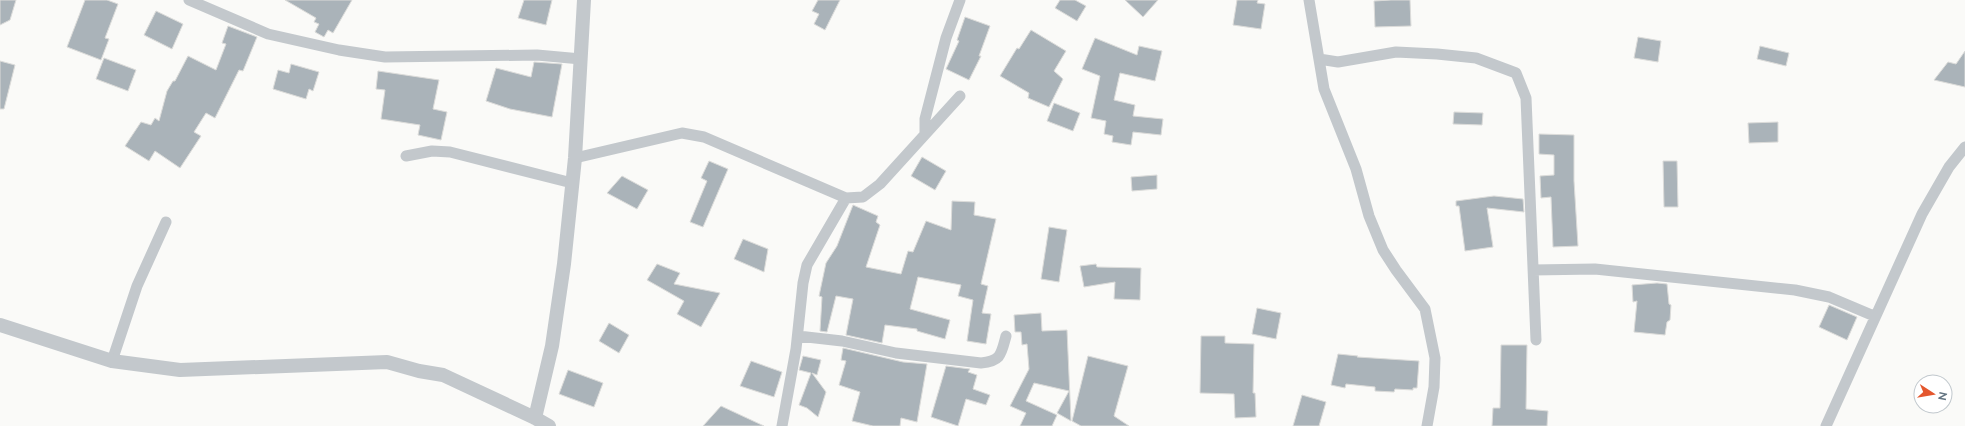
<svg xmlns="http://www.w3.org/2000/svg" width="1965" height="426" font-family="Raleway,sans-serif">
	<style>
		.building { fill: #aab3b9; stroke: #dcdcda }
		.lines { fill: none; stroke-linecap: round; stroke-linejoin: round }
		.minor { stroke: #c3c8cc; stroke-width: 11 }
		.tertiary { stroke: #c3c8cc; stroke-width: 14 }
	</style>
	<rect width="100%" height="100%" fill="#fafaf8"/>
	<path class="building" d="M 0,0 L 16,0 L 10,20 L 0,25 Z
		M 85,0 L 107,0 L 118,4 L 105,38 L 109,39 L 101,60 L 67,47 Z
		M 285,0 L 352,0 L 333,33 L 328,30 L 324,37 L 315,32 L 319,24 L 314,22 L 316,18 Z
		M 524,0 L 552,0 L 546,25 L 518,18 Z
		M 818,0 L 840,0 L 825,30 L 814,24 L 819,14 L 812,11 Z
		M 1060,0 L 1075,0 L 1086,6 L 1077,21 L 1055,8 Z
		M 1125,0 L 1158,0 L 1143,17 Z
		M 1237,0 L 1258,0 L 1257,3 L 1265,4 L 1261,29 L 1233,25 Z
		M 1391,0 L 1410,0 L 1411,26 L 1375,27 L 1374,1 Z
		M 156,11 L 183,24 L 172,49 L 144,35 Z
		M 965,17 L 990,26 L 979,56 L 981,56 L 969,80 L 946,69 L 959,41 L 957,40 Z
		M 228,26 L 257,37 L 243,71 L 239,70 L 215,118 L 206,113 L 194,132 L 201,136 L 180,168 L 155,151 L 149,161 L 125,146 L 141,122 L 151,125 L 155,118 L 159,121 L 167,91 L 173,81 L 175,81 L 188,56 L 216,70 L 226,44 L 222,43 Z
		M 1031,30 L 1066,51 L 1054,71 L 1063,79 L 1049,107 L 1028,98 L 1029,93 L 1000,76 L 1017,48 L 1019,49 Z
		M 1638,37 L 1661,41 L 1658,62 L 1634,58 Z
		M 1095,38 L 1137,55 L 1139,46 L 1162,51 L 1155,81 L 1120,73 L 1114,100 L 1135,105 L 1133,116 L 1163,119 L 1161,135 L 1133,132 L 1131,145 L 1112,142 L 1113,136 L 1104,134 L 1106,121 L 1091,118 L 1100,76 L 1082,69 Z
		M 1760,46 L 1789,53 L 1786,66 L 1757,59 Z
		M 1965,51 L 1965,87 L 1934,80 L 1948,62 L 1956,64 Z
		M 104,58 L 136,70 L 128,91 L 96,79 Z
		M 0,61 L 15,65 L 4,109 L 0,109 Z
		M 534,62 L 562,64 L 552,117 L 510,109 L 486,101 L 496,68 L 531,77 Z
		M 291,64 L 319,72 L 313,91 L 309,89 L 306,99 L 273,89 L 278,70 L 289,73 Z
		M 378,71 L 439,80 L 433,109 L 447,112 L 441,140 L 418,135 L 420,125 L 381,119 L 385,90 L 376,89 Z
		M 1054,103 L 1080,113 L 1073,131 L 1047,121 Z
		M 1454,112 L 1483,113 L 1482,125 L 1453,124 Z
		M 1778,122 L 1778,142 L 1749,143 L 1748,123 Z
		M 1539,134 L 1574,135 L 1574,181 L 1578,246 L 1553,247 L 1551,197 L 1541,198 L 1540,176 L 1554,175 L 1554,155 L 1539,154 Z
		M 922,157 L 946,171 L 935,190 L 911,176 Z
		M 709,161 L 728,169 L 703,227 L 690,222 L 707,181 L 701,178 Z
		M 1663,161 L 1677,161 L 1678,207 L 1664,207 Z
		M 1157,175 L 1157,189 L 1132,191 L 1131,177 Z
		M 622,176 L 648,190 L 637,209 L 607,193 Z
		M 1494,196 L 1523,199 L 1524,212 L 1487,208 L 1493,247 L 1465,251 L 1459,206 L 1456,206 L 1456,201 Z
		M 952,201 L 975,202 L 974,215 L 996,219 L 981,284 L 988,286 L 982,313 L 991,314 L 986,344 L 967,341 L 973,300 L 958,296 L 961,285 L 918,277 L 910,309 L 950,320 L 945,339 L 917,331 L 917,329 L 885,325 L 882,343 L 846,335 L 853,299 L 836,296 L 827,332 L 820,331 L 822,297 L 819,296 L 826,263 L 837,246 L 853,205 L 878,216 L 876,222 L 880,225 L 866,267 L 901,274 L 908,251 L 913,252 L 926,221 L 951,230 Z
		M 1049,227 L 1067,230 L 1059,282 L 1041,279 Z
		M 743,239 L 768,249 L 764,272 L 734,259 Z
		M 657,264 L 680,273 L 674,284 L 720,293 L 701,327 L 677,314 L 684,301 L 647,280 Z
		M 1096,264 L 1097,267 L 1141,268 L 1140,300 L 1114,299 L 1115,282 L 1084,287 L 1080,266 Z
		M 1657,283 L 1667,284 L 1669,304 L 1671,305 L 1670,320 L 1667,322 L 1665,335 L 1634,332 L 1637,301 L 1633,302 L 1632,285 Z
		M 1829,305 L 1857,317 L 1847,340 L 1819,327 Z
		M 1257,308 L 1281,313 L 1276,339 L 1252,334 Z
		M 1041,313 L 1042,331 L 1067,330 L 1071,421 L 1057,413 L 1069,391 L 1034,383 L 1026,401 L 1057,415 L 1052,426 L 1020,426 L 1026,413 L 1010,406 L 1029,369 L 1027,344 L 1022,345 L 1021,332 L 1015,332 L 1014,315 Z
		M 609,323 L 629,335 L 619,353 L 599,341 Z
		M 1201,336 L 1225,336 L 1225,343 L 1254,344 L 1253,393 L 1255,393 L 1256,417 L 1235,418 L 1234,394 L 1200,393 Z
		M 1501,345 L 1527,345 L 1526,409 L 1548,411 L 1547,426 L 1492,426 L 1493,408 L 1500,408 Z
		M 843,348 L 903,362 L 927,364 L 917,422 L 901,418 L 900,426 L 873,426 L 852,421 L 860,392 L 839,385 L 846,361 L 841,360 Z
		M 1338,354 L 1358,356 L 1357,357 L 1419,361 L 1417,388 L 1413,388 L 1413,390 L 1395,389 L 1394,392 L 1375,391 L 1375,387 L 1346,384 L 1345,388 L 1331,385 Z
		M 803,356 L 821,360 L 817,375 L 812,373 L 826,392 L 818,417 L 807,408 L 799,405 L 811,373 L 799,370 Z
		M 1088,356 L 1128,366 L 1114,416 L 1129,426 L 1081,426 L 1072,421 Z
		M 751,361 L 782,372 L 774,397 L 740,386 Z
		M 946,366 L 970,369 L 968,372 L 977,375 L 973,389 L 990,395 L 986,405 L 966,399 L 958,426 L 931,417 Z
		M 568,370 L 603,383 L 594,407 L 559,394 Z
		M 1302,395 L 1326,402 L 1319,426 L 1293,426 Z
		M 721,406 L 764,426 L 703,426 Z"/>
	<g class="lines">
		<path class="minor" d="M 189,0 L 268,34 L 339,50 L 385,57 L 537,55 L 581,59
			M 1309,0 L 1324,89 L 1356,169 L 1369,216 L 1383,250 L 1396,270 L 1425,309 L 1435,358 L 1434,387 L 1427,426
			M 1319,59 L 1338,62 L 1396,52 L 1437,54 L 1476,58 L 1516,73 L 1526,98 L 1536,340
			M 925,133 L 925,119 L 946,38 L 960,0
			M 406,156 L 432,151 L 450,152 L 572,183
			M 575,158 L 682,133 L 704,137 L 846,198 L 863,197 L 880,184 L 960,96
			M 1533,270 L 1595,269 L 1795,290 L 1829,297 L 1874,316
			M 798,336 L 842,341 L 896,353 L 981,363 C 1001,361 1001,355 1006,336
			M 112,361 L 137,286 L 166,222
			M 782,426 L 796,349 L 803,283 L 807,265 L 846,198
			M 1826,426 L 1922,214 L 1949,167 L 1965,147"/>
		<path class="tertiary" d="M 0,325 L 112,361 L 180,370 L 387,362 L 419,371 L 443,375 L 535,418 L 549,426
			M 535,418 L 552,346 L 564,264 L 575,158 L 584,0"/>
	</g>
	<g transform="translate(1933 394) rotate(102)"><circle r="19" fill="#ffffff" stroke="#c1c8cd"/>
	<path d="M0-3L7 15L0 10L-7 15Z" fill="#e4572e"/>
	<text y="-6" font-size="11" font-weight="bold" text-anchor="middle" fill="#657683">N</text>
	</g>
</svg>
